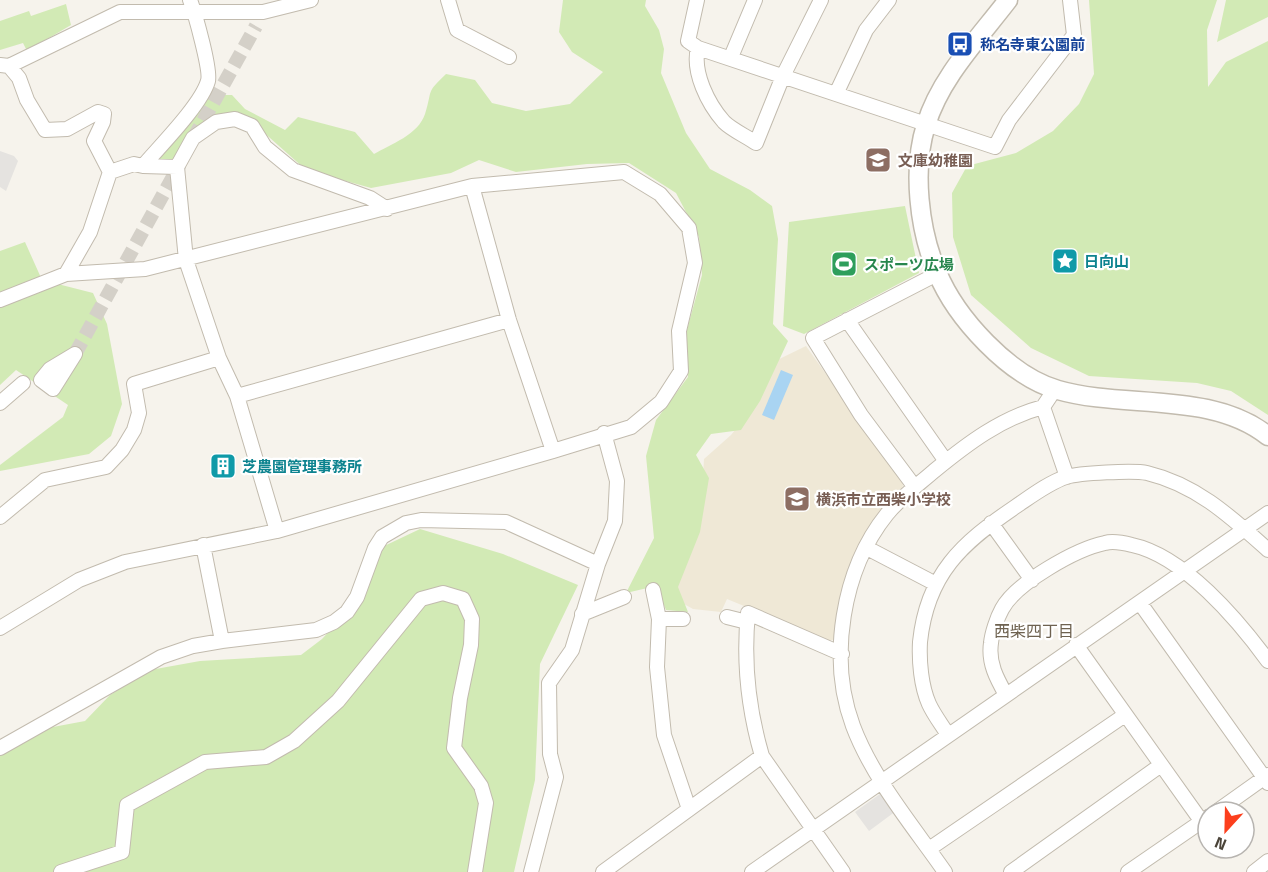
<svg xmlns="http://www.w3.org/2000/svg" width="1268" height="872" font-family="'Titillium Web','Noto Sans JP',sans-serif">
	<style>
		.education { fill: #efe8d6 }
		.green { fill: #d2eab5 }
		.parking { fill: #e5e3e0 }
		.water { fill: #a9d4f2 }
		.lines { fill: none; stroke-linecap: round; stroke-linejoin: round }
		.minor-tunnel { stroke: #d4d0c8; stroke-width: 14; stroke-dasharray: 14 7; stroke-linecap: butt }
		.minor-casing { stroke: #c2bbae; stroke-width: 16 }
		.tertiary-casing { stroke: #c2bbae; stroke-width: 21 }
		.minor { stroke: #fff; stroke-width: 14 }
		.tertiary { stroke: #fff; stroke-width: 18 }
		.labels { text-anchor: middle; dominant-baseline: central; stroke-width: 4.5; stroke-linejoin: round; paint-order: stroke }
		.transit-label { font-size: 15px; font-weight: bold; fill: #164399; stroke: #fff; text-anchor: start }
		.education-label { font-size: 15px; font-weight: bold; fill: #785e54; stroke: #fff; text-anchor: start }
		.culture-label { font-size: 15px; font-weight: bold; fill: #0d838f; stroke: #fff; text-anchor: start }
		.leisure-label { font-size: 15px; font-weight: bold; fill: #27864d; stroke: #fff; text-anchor: start }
		.neighbourhood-label { font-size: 16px; fill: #6e6250; stroke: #fff }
	</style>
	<rect width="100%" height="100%" fill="#f6f3ec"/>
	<path class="education" d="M 806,346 L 902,481 L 903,486 L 874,524 L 835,639 L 829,641 L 727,599 L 721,612 L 693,609 L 675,599 L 676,570 L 701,512 L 704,459 L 731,435 L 750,411 L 767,365 Z"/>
	<path class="green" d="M 563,0 L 646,0 L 645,6 L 659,30 L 664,49 L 661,73 L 686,133 L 710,169 L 750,190 L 772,206 L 778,239 L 773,324 L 788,341 L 760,401 L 741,430 L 711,434 L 696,455 L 709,478 L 700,532 L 678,587 L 688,612 L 666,610 L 656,586 L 626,593 L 654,538 L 646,456 L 656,420 L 688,377 L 685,337 L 702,275 L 699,237 L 676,193 L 629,163 L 587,164 L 516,172 L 479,160 L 451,173 L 371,188 L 306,170 L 251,121 L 229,114 L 200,124 L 177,160 L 157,159 L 204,95 L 232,95 L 245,109 L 285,130 L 298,117 L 355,132 L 374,154 C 391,144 418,135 425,114 C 433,89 425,94 446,74 L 475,80 L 492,103 L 526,111 L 570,104 L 603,72 L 572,52 L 559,32 Z
		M 1089,0 L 1217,0 L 1207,30 L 1208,87 L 1226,62 L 1268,41 L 1268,415 L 1231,391 L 1197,383 L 1089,376 L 1031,348 L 971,295 L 953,237 L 952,193 L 967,166 L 1016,153 L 1053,131 L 1079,104 L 1094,74 Z
		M 1226,0 L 1268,0 L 1268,17 L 1217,42 Z
		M 66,4 L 71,25 L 27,51 L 23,43 L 0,50 L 0,21 L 29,11 L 31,16 Z
		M 905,206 L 919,273 L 804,334 L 783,326 L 789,222 Z
		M 25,242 L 42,280 L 93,293 L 107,324 L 122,404 L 111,436 L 89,454 L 0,471 L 0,465 L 63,417 L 68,405 L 16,370 L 0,385 L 0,251 Z
		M 420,529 L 503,554 L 578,585 L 540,664 L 535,780 L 514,872 L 0,872 L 0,756 L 37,730 L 85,721 L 110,695 L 150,670 L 200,661 L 301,655 L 322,639 L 348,611 L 380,548 Z"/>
	<path class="parking" d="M 0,151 L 14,156 L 18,161 L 6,191 L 0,187 Z
		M 880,794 L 884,795 L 896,811 L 869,831 L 855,812 Z"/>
	<path class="water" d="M 781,370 L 793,375 L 774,420 L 762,415 Z"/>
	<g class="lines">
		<path class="minor-tunnel" d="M 193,139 L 256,26
			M 75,354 L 180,164"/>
		<defs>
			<path id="minor" d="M 448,0 L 457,30 L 509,57
				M 697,0 L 688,41 L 698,48 L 995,147 L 1009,120 L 1074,35 L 1070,0
				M 698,48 C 692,72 708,104 724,122 C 732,130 746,136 756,143 L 783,76 L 821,0
				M 731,57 L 755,0
				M 0,65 L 9,66 L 120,12 L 263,12 L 311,0
				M 9,66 L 19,78 L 27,100 L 45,130 L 67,129 L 98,112 L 104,114 L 103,122 L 94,141 L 110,172
				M 836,94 L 866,30 L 889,0
				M 143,166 L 177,167
				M 66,274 L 90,232 L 110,172 L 134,164 L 143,166 C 160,146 201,105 208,81 C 211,70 195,13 190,0
				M 0,300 L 66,274 L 145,269 L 472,186 L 509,320 L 553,451
				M 847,320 L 945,460
				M 75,354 L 53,389 L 41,380 L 50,369 Z
				M 237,396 L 509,320
				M 0,403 L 23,383
				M 1043,407 L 1067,477
				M 914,486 L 861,415 L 813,338 L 937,274
				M 0,517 L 45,480 L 106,467 L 122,450 L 134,430 L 139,413 L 134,384 L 219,358
				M 991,523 L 1032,580
				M 277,531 L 237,396 L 219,358 L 186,260 L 177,167 L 193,138 L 216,122 L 235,119 L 252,126 L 265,147 L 293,170 L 370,198 L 387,209
				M 203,545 L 222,641
				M 867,548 L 934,583
				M 653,590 L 659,619 L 657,667 L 664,735 L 689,809
				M 1140,603 L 1268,783
				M 582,614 L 624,597
				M 727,617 L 747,622
				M 659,619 L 683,619
				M 0,628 L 79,580 L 125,562 L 277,531 L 553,451 L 631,427 L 661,402 L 681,371 L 679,331 L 695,263 L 689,228 L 660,194 L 624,172 L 472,186
				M 1076,645 L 1202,822
				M 1006,695 C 997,679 988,663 991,643 C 992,633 997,618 1002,609 C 1016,583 1076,549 1105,543 C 1112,541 1124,543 1132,545 C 1184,556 1238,620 1268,661
				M 948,735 C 942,725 934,715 929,704 C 921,686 919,661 920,642 C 927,574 962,543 1015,507 C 1030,497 1048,483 1066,477 C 1079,473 1134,470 1147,473 C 1197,485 1231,517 1268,550
				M 0,748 L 161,657 L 193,646 L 222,641 L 316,630 L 334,622 L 347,612 L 357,597 L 375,548 L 382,537 L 406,523 L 421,520 L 506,522 L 598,564 L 615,521 L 617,481 L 604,433
				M 762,756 L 843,872
				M 1216,812 L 1268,775
				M 929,849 L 1125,715
				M 61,872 L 122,852 L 127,805 L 205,762 L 266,757 L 294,741 L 338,701 L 421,599 L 443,593 L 463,599 L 472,619 L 471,645 L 460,698 L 454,748 L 481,786 L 486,803 L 475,872
				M 531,872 L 556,777 L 550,754 L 549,683 L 572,650 L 598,564
				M 603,872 L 762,756 C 748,708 743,663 748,613 L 842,654
				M 752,872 L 1268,513
				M 945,872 C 913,826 873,779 853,726 C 828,659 842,570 887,514 C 901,497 918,485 934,471 C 967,444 1001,418 1043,407 L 1055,389
				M 1011,872 L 1161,765
				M 1128,872 L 1208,817
				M 1254,872 L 1268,861"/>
			<path id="tertiary" d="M 1008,0 C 979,38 940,78 926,125 C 912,169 919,230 937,272 C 956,318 1009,376 1058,390 C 1124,409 1212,391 1268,436"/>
		</defs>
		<use href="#minor" class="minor-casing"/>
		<use href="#tertiary" class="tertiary-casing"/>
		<use href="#minor" class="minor"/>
		<use href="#tertiary" class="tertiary"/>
	</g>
	<defs>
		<symbol id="bus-square" viewBox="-11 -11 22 22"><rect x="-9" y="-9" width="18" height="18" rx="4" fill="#1a4fb4" stroke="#fff"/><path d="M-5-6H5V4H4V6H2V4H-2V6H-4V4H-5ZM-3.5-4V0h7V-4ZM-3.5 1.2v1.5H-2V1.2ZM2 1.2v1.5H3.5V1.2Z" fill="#fff"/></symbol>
		<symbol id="school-square" viewBox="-11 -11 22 22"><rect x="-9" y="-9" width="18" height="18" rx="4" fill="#8d6e63" stroke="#fff"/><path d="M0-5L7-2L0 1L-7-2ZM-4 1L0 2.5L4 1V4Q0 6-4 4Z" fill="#fff"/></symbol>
		<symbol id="sight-square" viewBox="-11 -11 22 22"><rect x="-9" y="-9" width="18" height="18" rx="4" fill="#0f9aa8" stroke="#fff"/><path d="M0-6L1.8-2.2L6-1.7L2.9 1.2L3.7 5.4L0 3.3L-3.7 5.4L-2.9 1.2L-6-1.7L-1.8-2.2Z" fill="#fff"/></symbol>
		<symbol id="stadium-square" viewBox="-11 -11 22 22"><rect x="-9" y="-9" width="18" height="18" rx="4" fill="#2e9e5b" stroke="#fff"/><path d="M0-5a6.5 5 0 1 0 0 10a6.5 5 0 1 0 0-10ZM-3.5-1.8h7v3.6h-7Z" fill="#fff"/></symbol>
		<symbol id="building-square" viewBox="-11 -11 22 22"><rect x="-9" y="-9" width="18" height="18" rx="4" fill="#0f9aa8" stroke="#fff"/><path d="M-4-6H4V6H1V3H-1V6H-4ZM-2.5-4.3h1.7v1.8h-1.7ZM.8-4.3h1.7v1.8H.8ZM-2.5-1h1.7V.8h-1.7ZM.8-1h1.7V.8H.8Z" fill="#fff"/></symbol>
	</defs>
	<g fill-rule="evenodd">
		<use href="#bus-square" x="945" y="29" width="30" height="30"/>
		<use href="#school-square" x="863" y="145" width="30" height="30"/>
		<use href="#sight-square" x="1050" y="246" width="30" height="30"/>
		<use href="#stadium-square" x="829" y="249" width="30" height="30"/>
		<use href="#building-square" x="208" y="451" width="30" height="30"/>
		<use href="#school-square" x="782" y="484" width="30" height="30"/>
	</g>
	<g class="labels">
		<g class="transit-label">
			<text x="980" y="44">称名寺東公園前</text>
		</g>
		<g class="education-label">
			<text x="898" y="160">文庫幼稚園</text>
			<text x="816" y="499">横浜市立西柴小学校</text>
		</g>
		<g class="culture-label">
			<text x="1084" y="261">日向山</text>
			<text x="242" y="466">芝農園管理事務所</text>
		</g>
		<g class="leisure-label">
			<text x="864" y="264">スポーツ広場</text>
		</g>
		<g class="neighbourhood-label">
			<text x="1034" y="631">西柴四丁目</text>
		</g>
	</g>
	<g transform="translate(1226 830) rotate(202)"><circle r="28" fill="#ffffff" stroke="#b7b4b0" stroke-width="1.5"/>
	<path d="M0-4.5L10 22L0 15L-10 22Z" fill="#fc3f1d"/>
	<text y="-9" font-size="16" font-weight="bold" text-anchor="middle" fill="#4b4439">N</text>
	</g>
</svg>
